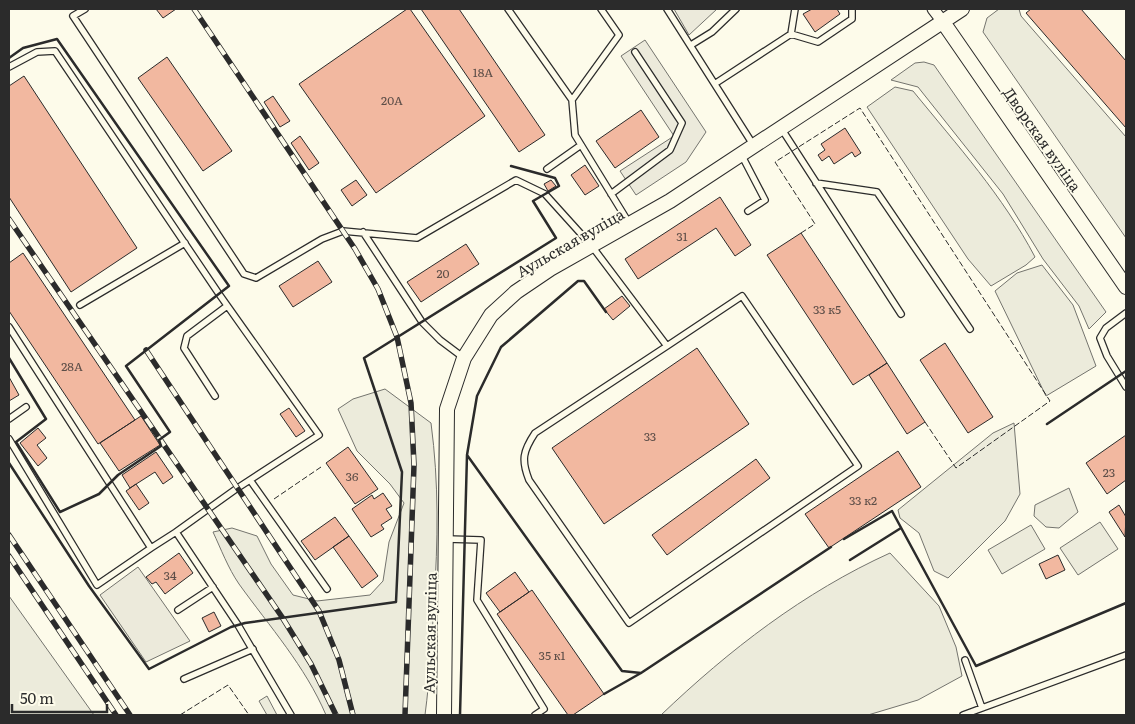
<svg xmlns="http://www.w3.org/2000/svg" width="1135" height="724" font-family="Literata,serif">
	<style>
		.green { fill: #ecebdb; stroke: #74746e }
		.parking { fill: #eceadb; stroke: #74746e }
		.building { fill: #f2b8a0; stroke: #2b2b2b }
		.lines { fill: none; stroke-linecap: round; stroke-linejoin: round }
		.service-casing { stroke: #2b2b2b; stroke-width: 8 }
		.minor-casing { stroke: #2b2b2b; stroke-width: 13 }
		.tertiary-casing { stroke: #2b2b2b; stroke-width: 16 }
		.service { stroke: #fdfbea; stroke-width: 5.5 }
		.minor { stroke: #fdfbea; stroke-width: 11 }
		.tertiary { stroke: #fdfbea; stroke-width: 14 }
		.rail-casing { stroke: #2b2b2b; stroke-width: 5.5 }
		.rail { stroke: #fdfbea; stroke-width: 4; stroke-dasharray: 11; stroke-linecap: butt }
		.fence { stroke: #2b2b2b; stroke-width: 1; stroke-dasharray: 6 2.5; stroke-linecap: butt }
		.wall { stroke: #2b2b2b; stroke-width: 2.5 }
		.labels { text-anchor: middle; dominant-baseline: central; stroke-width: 4; stroke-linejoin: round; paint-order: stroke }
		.number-label { font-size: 12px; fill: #5d4e48 }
		.street-label { font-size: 15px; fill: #2b2b2b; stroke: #fdfbea }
	</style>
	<rect width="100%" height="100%" fill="#fdfbea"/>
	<path class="green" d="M 999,9 L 1019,9 L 1021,16 L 1126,137 L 1126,238 L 983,32 L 987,18 Z
		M 924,62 L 934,65 L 1106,312 L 1089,329 L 1079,306 L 1043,259 L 1003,194 L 918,87 L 891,80 L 915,63 Z
		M 895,87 L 913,91 C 957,145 1003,196 1035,257 L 1026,265 L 991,286 L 968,259 L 867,107 Z
		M 1042,265 L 1073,305 L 1096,366 L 1046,396 L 995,291 L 1017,273 Z
		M 385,389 L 431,423 C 439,483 438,541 434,601 C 432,639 430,677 425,715 L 326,715 C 305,666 270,627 239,584 C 228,568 221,549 213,532 L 232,528 L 257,536 L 271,564 L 293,595 L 317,601 L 370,595 L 383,581 L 389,542 L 404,503 L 390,484 L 357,451 L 338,409 L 353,399 Z
		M 1014,423 L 1020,494 L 1005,521 L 948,578 L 934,571 L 919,533 L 900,518 L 898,510 L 993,433 Z
		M 1069,488 L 1078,512 L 1059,528 L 1046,527 L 1034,516 L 1035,505 Z
		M 1100,522 L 1118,549 L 1078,575 L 1060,548 Z
		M 1031,525 L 1045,549 L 1002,574 L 988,550 Z
		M 890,553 L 939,606 L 956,647 L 962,676 L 918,700 L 868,715 L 661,715 C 729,650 804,592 890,553 Z
		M 9,596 L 94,715 L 9,715 Z
		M 267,696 L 277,715 L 267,715 L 259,701 Z"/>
	<path class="parking" d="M 674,9 L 717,9 L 689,35 Z
		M 645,40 L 706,132 L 686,162 L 636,195 L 620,171 L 674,136 L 621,56 Z
		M 138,567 L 190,641 L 146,662 L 100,595 Z"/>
	<path class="building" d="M 156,9 L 176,9 L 163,18 Z
		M 407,9 L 410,9 L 485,116 L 376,193 L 299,84 Z
		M 421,9 L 459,9 L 545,135 L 519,152 Z
		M 812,9 L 837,9 L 840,14 L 815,32 L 803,14 Z
		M 1031,9 L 1081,9 L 1126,61 L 1126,128 L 1026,13 Z
		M 167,57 L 232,151 L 203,171 L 138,78 Z
		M 24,76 L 137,248 L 71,292 L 9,197 L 9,86 Z
		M 273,96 L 290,121 L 280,127 L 264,102 Z
		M 641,110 L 659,137 L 615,168 L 596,141 Z
		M 845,128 L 861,153 L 855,157 L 852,152 L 834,164 L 829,156 L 822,161 L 818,155 L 825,150 L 821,144 Z
		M 300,136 L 319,163 L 309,170 L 291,143 Z
		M 585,165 L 599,186 L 585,195 L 571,175 Z
		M 356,180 L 367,195 L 352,206 L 341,190 Z
		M 551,180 L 556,186 L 548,191 L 544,184 Z
		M 720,197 L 751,245 L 735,256 L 716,228 L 638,279 L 625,259 Z
		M 801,233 L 887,363 L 853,385 L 767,255 Z
		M 466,244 L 479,264 L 421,302 L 407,282 Z
		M 23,253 L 135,420 L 98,444 L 9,311 L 9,263 Z
		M 318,261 L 332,282 L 293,307 L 279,286 Z
		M 622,296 L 630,306 L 613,320 L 604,309 Z
		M 945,343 L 993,417 L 968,433 L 920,360 Z
		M 697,348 L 749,424 L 604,524 L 552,448 Z
		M 887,363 L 925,422 L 907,434 L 869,375 Z
		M 9,377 L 19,395 L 9,401 Z
		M 289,408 L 305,431 L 296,437 L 280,414 Z
		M 141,416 L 160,445 L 119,471 L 100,443 Z
		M 38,428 L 46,438 L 37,445 L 47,458 L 38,466 L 20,443 Z
		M 1126,435 L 1126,480 L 1107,494 L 1086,463 Z
		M 348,447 L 378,489 L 355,504 L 326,463 Z
		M 898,451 L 921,487 L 829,548 L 805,514 Z
		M 156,452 L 173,477 L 163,484 L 155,472 L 130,488 L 122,475 Z
		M 756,459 L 770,478 L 667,555 L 652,535 Z
		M 136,484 L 149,503 L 139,510 L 126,491 Z
		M 383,493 L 392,506 L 386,509 L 392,518 L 381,525 L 384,529 L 371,537 L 352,509 L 372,495 L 374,499 Z
		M 1119,505 L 1126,517 L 1125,537 L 1109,512 Z
		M 335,517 L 349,536 L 315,560 L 301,541 Z
		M 349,536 L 378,576 L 362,588 L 333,547 Z
		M 179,553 L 193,573 L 165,594 L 156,582 L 152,584 L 146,577 Z
		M 1058,555 L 1065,570 L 1046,579 L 1039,564 Z
		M 515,572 L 529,592 L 500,612 L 486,593 Z
		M 532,590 L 604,694 L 573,715 L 568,715 L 497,614 Z
		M 214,612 L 221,626 L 209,632 L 202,618 Z"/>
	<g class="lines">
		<defs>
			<path id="service" d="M 85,9 L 73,16 L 244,274 L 256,278 L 322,239 L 343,231 L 417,238 L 516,180 L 545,194 L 591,245 L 667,346 L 535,433 C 523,451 521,460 529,480 L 629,623 L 858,466 L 742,296 L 667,346
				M 508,9 L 572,100 L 575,135 L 629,223
				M 667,9 L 754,146
				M 791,34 L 818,42 L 852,19 L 852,9
				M 691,45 L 712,32 L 736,9
				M 9,67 L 37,52 L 55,51 L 219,294 L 319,435 L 236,489 L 176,532 L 238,625 L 291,715
				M 716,83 L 791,34 L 795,9
				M 572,100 L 619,35 L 601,9
				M 781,128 L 901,314
				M 741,154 L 765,200 L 748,211
				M 547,169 L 581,145
				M 816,183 L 877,192 L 970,329
				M 611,194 L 670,150 L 682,123 L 635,52
				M 363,232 L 422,322 L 440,340 L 464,358
				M 80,305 L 185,243
				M 1126,313 L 1106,328 L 1100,338 L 1107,356 L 1126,387
				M 9,327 L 151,548 L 176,532
				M 215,396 L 184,348 L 187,336 L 227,306
				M 9,419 L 26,407
				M 9,439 L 97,585 L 151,548
				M 250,480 L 327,589
				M 447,539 L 481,540 L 477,600 L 544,709 L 535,715
				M 178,610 L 213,587
				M 965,660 L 982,708
				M 184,679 L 253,649
				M 963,715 L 1126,655"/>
			<path id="minor" d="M 933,9 L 943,22"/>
			<path id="tertiary" d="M 943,22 L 1126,287
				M 444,715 L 447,409 L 464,358 L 491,315 L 516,292 L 550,269 L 670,201 L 962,9"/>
		</defs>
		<use href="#service" class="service-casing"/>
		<use href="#minor" class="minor-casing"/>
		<use href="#tertiary" class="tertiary-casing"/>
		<use href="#service" class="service"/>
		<use href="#minor" class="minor"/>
		<use href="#tertiary" class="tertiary"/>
		<defs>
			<path id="rail" d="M 194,9 L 355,249 L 378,289 L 397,337 L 411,403 L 414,465 L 405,715
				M 9,219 L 282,617 L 311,664 L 336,715
				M 146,350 L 319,611 L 339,660 L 353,715
				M 9,535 L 130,715
				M 9,556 L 116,715"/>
		</defs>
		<use href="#rail" class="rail-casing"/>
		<use href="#rail" class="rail"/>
		<path class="fence" d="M 801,233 L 815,224 L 775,162 L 860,108 L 1050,401 L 956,468 L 925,422
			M 274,499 L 321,467
			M 180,715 L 228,685 L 249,715"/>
		<path class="wall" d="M 9,58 L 23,48 L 57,39 L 229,286 L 126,366 L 170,432 L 159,440 L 161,446 L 118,475 L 99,494 L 60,512 L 16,442 L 46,419 L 9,358
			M 1047,424 L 1126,371
			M 467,455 L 477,396 L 501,347 L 578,281 L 584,281 L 606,312
			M 9,463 L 89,586 L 149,669 L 231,627 L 245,623 L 396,602 L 402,472 L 364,358 L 556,238 L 533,201 L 559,186 L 555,178 L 511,166
			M 844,539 L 892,511 L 976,666 L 1126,603
			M 850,560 L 901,528
			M 641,673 L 831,547
			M 460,715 L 467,455 L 622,671 L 641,673 L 604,694"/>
	</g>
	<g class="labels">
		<g class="number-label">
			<text x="483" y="72">18А</text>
			<text x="392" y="100">20А</text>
			<text x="682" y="236">31</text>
			<text x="443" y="273">20</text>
			<text x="827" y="309">33 к5</text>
			<text x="72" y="366">28А</text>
			<text x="650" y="436">33</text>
			<text x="1109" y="472">23</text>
			<text x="352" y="476">36</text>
			<text x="863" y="500">33 к2</text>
			<text x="170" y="575">34</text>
			<text x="552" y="655">35 к1</text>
		</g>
		<g class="street-label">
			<text transform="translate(1043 139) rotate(55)">Дворская вуліца</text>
			<text transform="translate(570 242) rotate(-30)">Аульская вуліца</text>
			<text transform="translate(429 633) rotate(-89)">Аульская вуліца</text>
		</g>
	</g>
	<rect width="1135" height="724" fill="none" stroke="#2b2b2b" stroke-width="20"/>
	<path d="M12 704v8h95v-8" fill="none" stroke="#2b2b2b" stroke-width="2.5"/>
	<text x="20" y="704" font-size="15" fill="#2b2b2b" stroke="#fdfbea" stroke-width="4" paint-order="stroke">50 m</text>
</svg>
